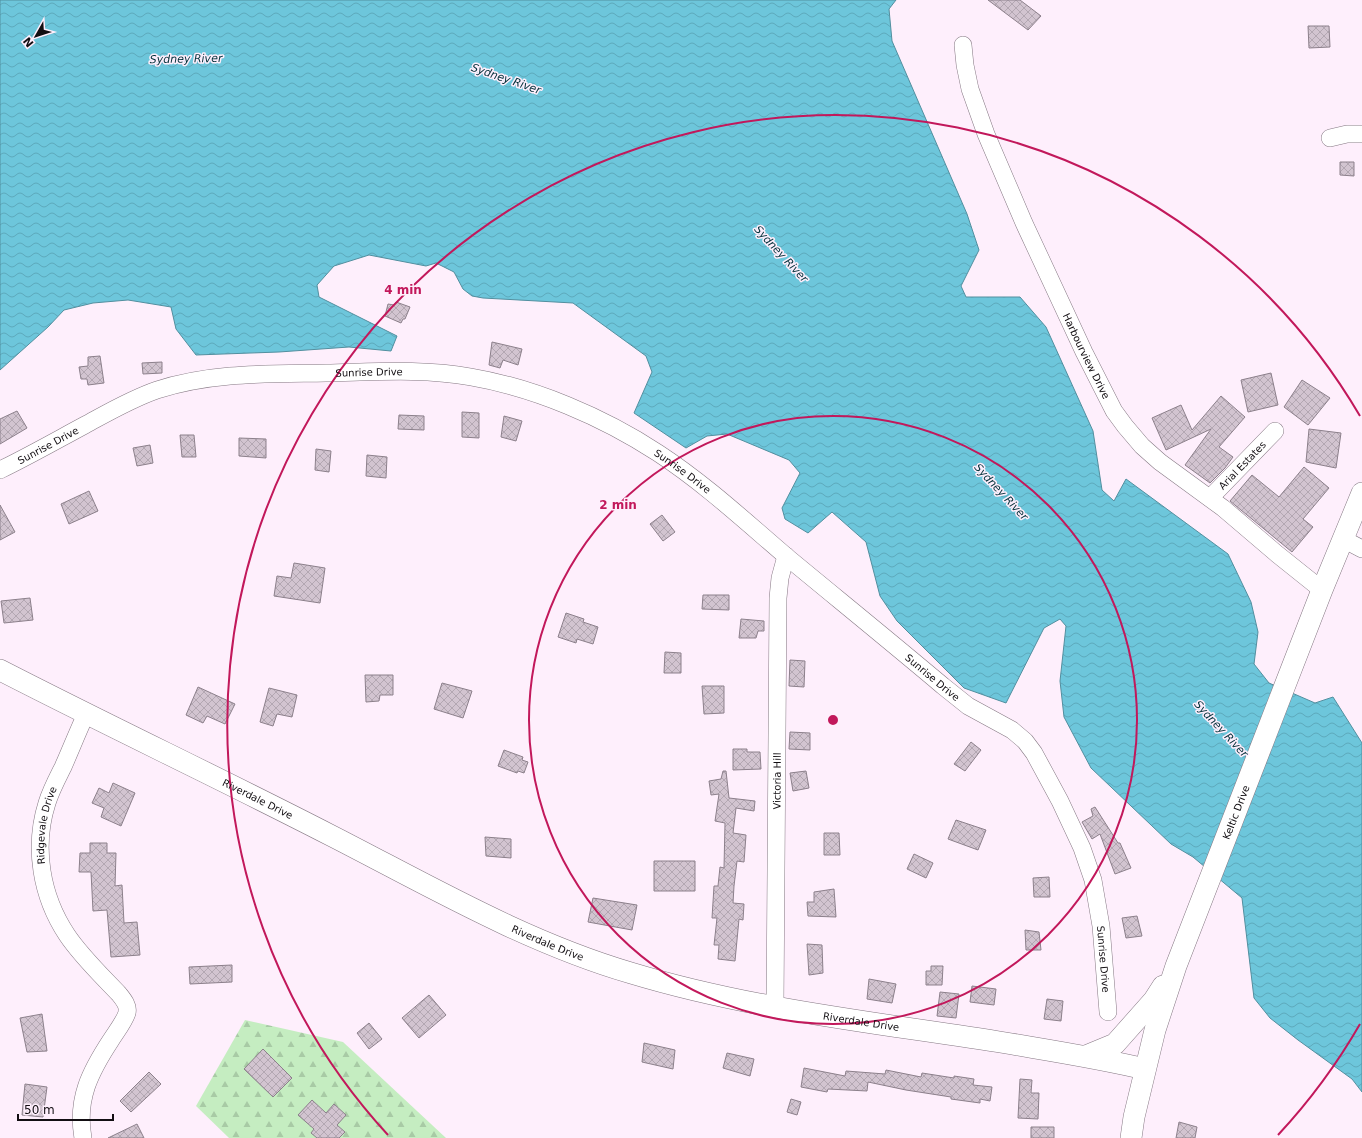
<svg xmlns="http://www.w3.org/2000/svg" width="1362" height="1138" font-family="'DejaVu Sans',sans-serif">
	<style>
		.forest { fill: url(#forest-firs) }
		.water { fill: url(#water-waves); stroke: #528f9f }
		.building { fill: url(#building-cross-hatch); stroke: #8c808b }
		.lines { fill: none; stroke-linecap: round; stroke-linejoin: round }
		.minor-casing { stroke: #857883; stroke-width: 18 }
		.major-casing { stroke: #857883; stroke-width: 22 }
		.minor { stroke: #fff; stroke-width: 17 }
		.major { stroke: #fff; stroke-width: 21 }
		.ring { fill: none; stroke: #c2185b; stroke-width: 2 }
		.labels { text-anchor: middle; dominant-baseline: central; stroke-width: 3; stroke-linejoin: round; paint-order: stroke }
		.street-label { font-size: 10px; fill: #120e12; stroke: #feeffc }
		.water-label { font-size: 11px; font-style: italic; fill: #033039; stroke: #feeffc }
		.centre { fill: #c2185b; stroke: #feeffc; stroke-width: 2 }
		.ring-label { font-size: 12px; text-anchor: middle; font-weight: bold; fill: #c2185b; stroke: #feeffc; stroke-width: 3; stroke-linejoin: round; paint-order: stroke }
	</style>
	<defs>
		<pattern id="forest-firs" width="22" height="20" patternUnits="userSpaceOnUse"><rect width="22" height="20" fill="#c5edc1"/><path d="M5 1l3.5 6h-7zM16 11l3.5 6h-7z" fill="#a8caa5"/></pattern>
		<pattern id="water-waves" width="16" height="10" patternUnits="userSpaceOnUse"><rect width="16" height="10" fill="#6dc6db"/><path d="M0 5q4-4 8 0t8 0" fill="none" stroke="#5da9bb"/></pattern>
		<pattern id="building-cross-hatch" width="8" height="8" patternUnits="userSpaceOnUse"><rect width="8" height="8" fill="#d2c4d0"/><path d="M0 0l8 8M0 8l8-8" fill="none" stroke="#b3a7b2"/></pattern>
	</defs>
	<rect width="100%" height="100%" fill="#feeffc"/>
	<path class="forest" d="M 245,1020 L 343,1042 L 446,1138 L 229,1138 L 196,1106 Z"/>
	<path class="water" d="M 0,0 L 896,0 L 889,9 L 892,41 L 967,214 L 979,250 L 961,286 L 966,297 L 1020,297 L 1046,327 L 1093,431 L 1102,490 L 1114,501 L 1126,479 L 1228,554 L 1251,602 L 1258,632 L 1254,664 L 1269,683 L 1315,703 L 1333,697 L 1362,743 L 1362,1092 L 1352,1079 L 1298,1040 L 1270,1018 L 1254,998 L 1242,898 L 1193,857 L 1171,844 L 1091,768 L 1064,717 L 1060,681 L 1066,626 L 1060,619 L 1044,628 L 1006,703 L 964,688 L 897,621 L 880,596 L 866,542 L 832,512 L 808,533 L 785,519 L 782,508 L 800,473 L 789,460 L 727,434 L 707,436 L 686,448 L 634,413 L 652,372 L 646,356 L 573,303 L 483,298 L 472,296 L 463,289 L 454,272 L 436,263 L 426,266 L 369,255 L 334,266 L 317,285 L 319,297 L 397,336 L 391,351 L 349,347 L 279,352 L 196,355 L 176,329 L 171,307 L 128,300 L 93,303 L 64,310 L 48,327 L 0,370 Z"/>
	<path class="building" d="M 988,0 L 1020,0 L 1041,16 L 1028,30 Z
		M 1308,26 L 1329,26 L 1330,47 L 1309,48 Z
		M 1340,162 L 1354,162 L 1354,176 L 1340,175 Z
		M 396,302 L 410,307 L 405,319 L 403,319 L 401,323 L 385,316 L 388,304 L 394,305 Z
		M 492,342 L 522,349 L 518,365 L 503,360 L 500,368 L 489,365 Z
		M 100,356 L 104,383 L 88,385 L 87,379 L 81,379 L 79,367 L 88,366 L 88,357 Z
		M 162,362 L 162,373 L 143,374 L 142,363 Z
		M 1271,373 L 1278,405 L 1248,412 L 1241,380 Z
		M 1302,380 L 1330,398 L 1308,425 L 1284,407 Z
		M 1221,396 L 1245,417 L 1219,447 L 1233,457 L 1225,468 L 1210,483 L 1185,465 L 1211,429 L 1166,450 L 1152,418 L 1181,405 L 1192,430 Z
		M 17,411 L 27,428 L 0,444 L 0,419 Z
		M 462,412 L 479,413 L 479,438 L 462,437 Z
		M 399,415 L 424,416 L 424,430 L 398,429 Z
		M 504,416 L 522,421 L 516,441 L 501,437 Z
		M 1309,429 L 1341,433 L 1336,468 L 1306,462 Z
		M 180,435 L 194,435 L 196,457 L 182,457 Z
		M 239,438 L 266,439 L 266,458 L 239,456 Z
		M 150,445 L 153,463 L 137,466 L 133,448 Z
		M 316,449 L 331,451 L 329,472 L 315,470 Z
		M 367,455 L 387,457 L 386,478 L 366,476 Z
		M 1304,467 L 1329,488 L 1303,519 L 1313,527 L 1292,552 L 1230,501 L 1252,475 L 1279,497 Z
		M 89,491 L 98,511 L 69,524 L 61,504 Z
		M 0,505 L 15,532 L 0,540 Z
		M 662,515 L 675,532 L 663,541 L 650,524 Z
		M 294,563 L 325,568 L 320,603 L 274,596 L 277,576 L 291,578 Z
		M 703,595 L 729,595 L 729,610 L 702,609 Z
		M 30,598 L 33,620 L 4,623 L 1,601 Z
		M 566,613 L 584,619 L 583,622 L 598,627 L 593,644 L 577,639 L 576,643 L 558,637 Z
		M 741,619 L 764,621 L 764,631 L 758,631 L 756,638 L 739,638 Z
		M 665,652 L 681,653 L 681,673 L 664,673 Z
		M 790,660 L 805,661 L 804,687 L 789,686 Z
		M 365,675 L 393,675 L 393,695 L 380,695 L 379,701 L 366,702 Z
		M 442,683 L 472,691 L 463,718 L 434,709 Z
		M 702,686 L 724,686 L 724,713 L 704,714 Z
		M 198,687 L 235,704 L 225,724 L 207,716 L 203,723 L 186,715 Z
		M 269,688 L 297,695 L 292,717 L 277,714 L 273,726 L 260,722 Z
		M 790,732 L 810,733 L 810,750 L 789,749 Z
		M 971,742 L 981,750 L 965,771 L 954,764 Z
		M 733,749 L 747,749 L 747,752 L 760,752 L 761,769 L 733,770 Z
		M 504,750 L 523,757 L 522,760 L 528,762 L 524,773 L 518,771 L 517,773 L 498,766 Z
		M 723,771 L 726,771 L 729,798 L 755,801 L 754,811 L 736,808 L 733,833 L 746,835 L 744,862 L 737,861 L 734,886 L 733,903 L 744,904 L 743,920 L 739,919 L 735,961 L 718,959 L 719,945 L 714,945 L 717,918 L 712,918 L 714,886 L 718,886 L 720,867 L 724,868 L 725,823 L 715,821 L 719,794 L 711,795 L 709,781 L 721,779 Z
		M 806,771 L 809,788 L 793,791 L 790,773 Z
		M 113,783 L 135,793 L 121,826 L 101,817 L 104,808 L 92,803 L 99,788 L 109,793 Z
		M 1095,807 L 1118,843 L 1120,843 L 1131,868 L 1115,874 L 1100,834 L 1092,839 L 1082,822 L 1093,816 L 1091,809 Z
		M 956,820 L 986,830 L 978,850 L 948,839 Z
		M 824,833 L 839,833 L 840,855 L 824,855 Z
		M 485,837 L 511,839 L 511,858 L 486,856 Z
		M 90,843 L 107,843 L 107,853 L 116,853 L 115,886 L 122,885 L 124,923 L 137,922 L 140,955 L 111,957 L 107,910 L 93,911 L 91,872 L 79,872 L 80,853 L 90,853 Z
		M 914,854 L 933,863 L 926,878 L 907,869 Z
		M 654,861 L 695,861 L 695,891 L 654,891 Z
		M 1049,877 L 1050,897 L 1034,897 L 1033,878 Z
		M 834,889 L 836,917 L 808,916 L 807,902 L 814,902 L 814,892 Z
		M 593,898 L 637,905 L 632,930 L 588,922 Z
		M 1137,916 L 1142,936 L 1126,938 L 1122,918 Z
		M 1025,930 L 1039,932 L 1041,950 L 1026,950 Z
		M 807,944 L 822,945 L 823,973 L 809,975 Z
		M 232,965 L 232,982 L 190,984 L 189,967 Z
		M 931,966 L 943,966 L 942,985 L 926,985 L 926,971 L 931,971 Z
		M 869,979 L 896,984 L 892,1003 L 867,999 Z
		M 972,986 L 996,989 L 994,1005 L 970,1002 Z
		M 940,992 L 959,994 L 956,1018 L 937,1016 Z
		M 429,995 L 446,1015 L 419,1038 L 402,1018 Z
		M 1047,999 L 1063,1001 L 1061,1021 L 1044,1019 Z
		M 42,1014 L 47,1051 L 27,1052 L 20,1018 Z
		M 369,1023 L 382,1039 L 369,1049 L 357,1033 Z
		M 644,1043 L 675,1050 L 673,1069 L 642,1062 Z
		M 263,1049 L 292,1078 L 273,1097 L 244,1069 Z
		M 727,1053 L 754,1059 L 750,1076 L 723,1068 Z
		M 804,1068 L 845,1076 L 846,1071 L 885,1074 L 886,1070 L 921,1077 L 922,1073 L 954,1078 L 954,1076 L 974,1079 L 973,1085 L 992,1087 L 990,1101 L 980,1099 L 980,1103 L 951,1099 L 951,1097 L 906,1090 L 868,1082 L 867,1091 L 828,1089 L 827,1092 L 801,1087 Z
		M 149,1072 L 161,1084 L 131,1112 L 120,1101 Z
		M 1020,1079 L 1032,1080 L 1031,1093 L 1039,1093 L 1038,1119 L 1018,1118 Z
		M 25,1084 L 47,1087 L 43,1117 L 22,1115 Z
		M 791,1099 L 801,1102 L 797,1115 L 787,1112 Z
		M 312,1100 L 326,1113 L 334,1104 L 346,1115 L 337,1125 L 345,1132 L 339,1138 L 317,1138 L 311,1133 L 314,1129 L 298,1115 Z
		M 1179,1122 L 1197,1127 L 1195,1138 L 1176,1138 Z
		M 137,1124 L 144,1138 L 108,1138 Z
		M 1031,1127 L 1054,1127 L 1054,1138 L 1031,1138 Z"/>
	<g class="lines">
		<defs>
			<g id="minor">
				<path id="s1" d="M 963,45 L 965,65 L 970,89 L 986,134 L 1024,223 L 1084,352 L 1114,411 L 1125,426 L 1142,446 L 1160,462 L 1223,508 L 1277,554 L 1322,590"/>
				<path d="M 1330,138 L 1347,134 L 1362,134"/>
				<path id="s2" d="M 0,470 C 29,456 57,440 85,425 C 109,412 131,399 157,390 C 212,372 270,374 326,373 C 374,372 423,368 471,377 C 535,388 603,417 658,453 C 704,483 745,521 787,557 C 839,600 892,643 943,686 L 968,706 L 1012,730 L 1025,741 L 1034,753 L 1060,801 L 1082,848 L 1093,880 L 1101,926 L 1108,1012"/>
				<path id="s3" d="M 1210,498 L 1275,431"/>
				<path d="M 1343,539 L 1362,549"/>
				<path id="s4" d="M 775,1007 L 778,598 L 780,578 L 786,556"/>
				<path id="s5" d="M 83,1138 C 76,1099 90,1072 111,1040 C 116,1032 124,1022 127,1013 C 129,1006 123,999 119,994 C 101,975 81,956 67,935 C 41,896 33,847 47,803 C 51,790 57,779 63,767 C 71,749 78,731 86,714"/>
			</g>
			<g id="major">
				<path id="s6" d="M 0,670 C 109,726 221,779 330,835 C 428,885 525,942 631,973 C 753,1010 881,1023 1006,1043 C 1053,1051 1099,1058 1145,1069"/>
				<path d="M 1086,1056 L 1115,1044 L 1154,1000 L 1163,986"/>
				<path id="s7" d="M 1131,1138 L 1134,1117 L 1155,1030 L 1176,966 L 1322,590 L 1362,493"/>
			</g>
		</defs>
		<use href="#minor" class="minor-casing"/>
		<use href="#major" class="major-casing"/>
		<use href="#minor" class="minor"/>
		<use href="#major" class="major"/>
	</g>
	<g class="ring">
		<circle cx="833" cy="720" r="304"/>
		<path d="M1360 1024A608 608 0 0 1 1278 1135M388 1135A608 608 0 1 1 1360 416"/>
	</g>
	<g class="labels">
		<g class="street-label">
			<text stroke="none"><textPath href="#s1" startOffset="336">Harbourview Drive</textPath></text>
			<text stroke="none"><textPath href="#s2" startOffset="390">Sunrise Drive</textPath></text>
			<text stroke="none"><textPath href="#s2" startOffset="54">Sunrise Drive</textPath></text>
			<text stroke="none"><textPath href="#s3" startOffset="46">Arial Estates</textPath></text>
			<text stroke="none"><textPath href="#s2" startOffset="726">Sunrise Drive</textPath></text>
			<text stroke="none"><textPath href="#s2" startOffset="1050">Sunrise Drive</textPath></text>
			<text stroke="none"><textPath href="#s4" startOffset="226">Victoria Hill</textPath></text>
			<text stroke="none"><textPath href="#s6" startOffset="288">Riverdale Drive</textPath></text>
			<text stroke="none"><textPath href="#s7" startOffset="343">Keltic Drive</textPath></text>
			<text stroke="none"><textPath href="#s5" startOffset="352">Ridgevale Drive</textPath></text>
			<text stroke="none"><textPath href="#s6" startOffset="612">Riverdale Drive</textPath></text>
			<text stroke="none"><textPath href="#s2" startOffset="1398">Sunrise Drive</textPath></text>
			<text stroke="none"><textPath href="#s6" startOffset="936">Riverdale Drive</textPath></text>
		</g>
		<g class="water-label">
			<text transform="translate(186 59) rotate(-1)">Sydney River</text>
			<text transform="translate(506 79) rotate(19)">Sydney River</text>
			<text transform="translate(781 254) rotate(47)">Sydney River</text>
			<text transform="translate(1001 492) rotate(47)">Sydney River</text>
			<text transform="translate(1221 729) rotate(47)">Sydney River</text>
		</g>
	</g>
	<circle cx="833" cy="720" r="6" class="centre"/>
	<g class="ring-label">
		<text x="403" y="294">4 min</text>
		<text x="618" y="509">2 min</text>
	</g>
	<g transform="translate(36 36) rotate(231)" stroke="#feeffc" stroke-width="3" paint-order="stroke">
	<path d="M0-3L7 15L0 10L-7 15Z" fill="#120e12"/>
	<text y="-6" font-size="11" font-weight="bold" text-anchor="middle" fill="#120e12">N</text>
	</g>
	<path d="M18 1114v6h95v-6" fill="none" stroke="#120e12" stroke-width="2"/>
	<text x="24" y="1114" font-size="12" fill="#120e12" stroke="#feeffc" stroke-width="3" paint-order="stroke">50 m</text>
</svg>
